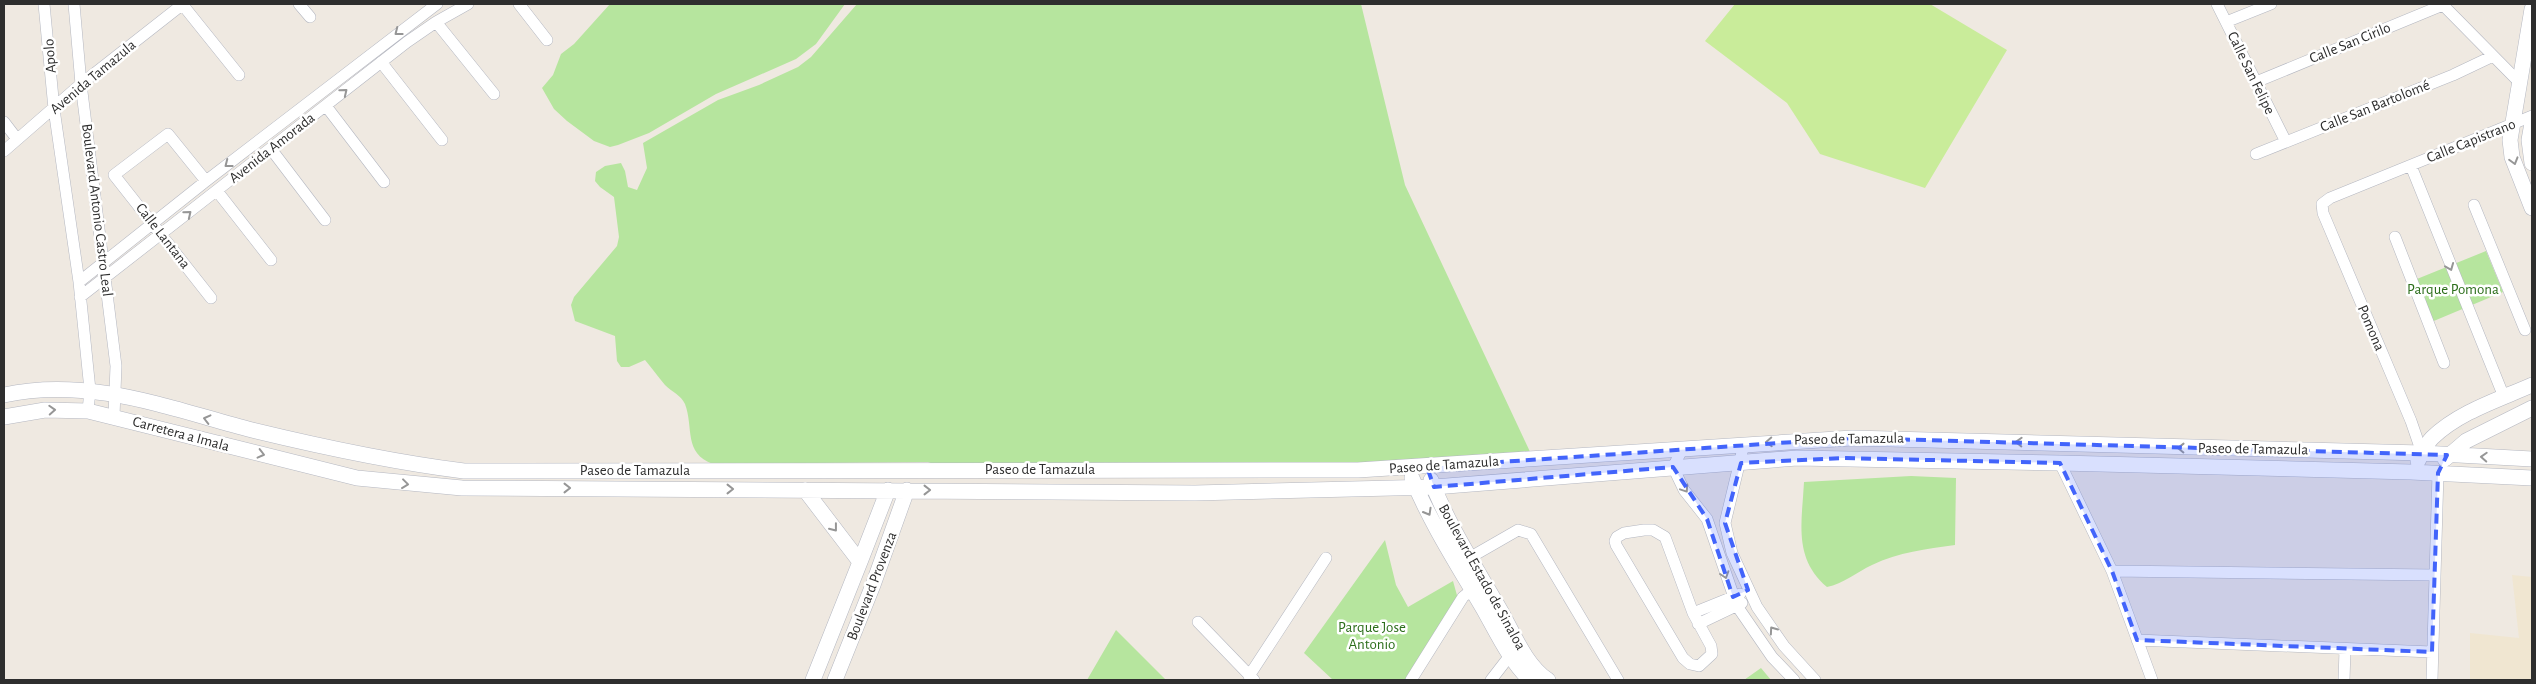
<svg xmlns="http://www.w3.org/2000/svg" width="2536" height="684" font-family="'Alegreya Sans',sans-serif">
	<style>
		.education { fill: #f0e6d1 }
		.green { fill: #b6e59e }
		.pitch { fill: #c9ec9a }
		.lines { fill: none; stroke-linecap: round; stroke-linejoin: round }
		.street-casing { stroke: #b4b7c1; stroke-width: 12 }
		.secondary-casing { stroke: #b4b7c1; stroke-width: 16 }
		.street { stroke: #fff; stroke-width: 11 }
		.secondary { stroke: #fff; stroke-width: 15 }
		.oneway { stroke: #969696 }
		.marked { fill: #4264fb; fill-opacity: 0.2; stroke: #4264fb; stroke-width: 4; stroke-dasharray: 10 6; stroke-linejoin: round }
		.labels { text-anchor: middle; dominant-baseline: central; stroke-width: 5; stroke-linejoin: round; paint-order: stroke }
		.street-label { font-size: 15px; fill: #2e2e2e; stroke: #fff }
		.park-label { font-size: 15px; fill: #2c6e1b; stroke: #fff }
	</style>
	<rect width="100%" height="100%" fill="#efe9e1"/>
	<path class="education" d="M 2512,575 L 2532,577 L 2532,680 L 2470,680 L 2470,633 L 2519,638 Z"/>
	<path class="green" d="M 610,4 L 845,4 L 816,44 L 796,59 L 716,94 L 649,133 L 618,145 L 610,147 L 594,141 L 567,121 L 554,109 L 542,88 L 553,75 L 561,54 L 574,44 Z
		M 857,4 L 1361,4 L 1405,185 L 1532,456 L 1405,466 L 945,463 L 936,465 L 928,462 L 713,464 C 683,453 694,428 685,404 C 681,395 672,392 665,385 C 658,377 652,368 645,360 L 629,367 L 621,367 L 617,361 L 615,336 L 575,321 L 571,305 L 574,297 L 617,246 L 619,237 L 614,197 L 600,187 L 595,181 L 596,172 L 605,166 L 621,163 L 625,171 L 628,187 L 637,190 L 647,168 L 643,143 L 718,100 L 759,85 L 798,67 L 811,57 Z
		M 2486,251 L 2503,292 L 2429,323 L 2412,281 Z
		M 1911,476 L 1956,478 L 1955,545 C 1926,549 1899,552 1872,565 C 1857,572 1843,584 1827,587 C 1793,558 1802,522 1804,482 Z
		M 1385,540 L 1396,585 L 1408,607 L 1453,581 L 1458,599 L 1409,680 L 1333,680 L 1304,653 Z
		M 1116,630 L 1166,680 L 1087,680 Z
		M 1761,668 L 1771,680 L 1744,680 Z"/>
	<path class="pitch" d="M 1735,4 L 1930,4 L 2007,50 L 1925,188 L 1820,154 L 1787,103 L 1705,41 Z"/>
	<g class="lines">
		<defs>
			<path id="street" d="M 44,4 L 54,109 L 79,282 L 90,390 L 88,411
				M 74,4 L 81,84 L 116,366 L 114,416
				M 182,4 L 239,75
				M 299,4 L 310,17
				M 519,4 L 547,40
				M 2217,4 L 2286,142
				M 2442,4 L 2519,82
				M 436,22 L 494,94
				M 2226,22 L 2271,4
				M 381,62 L 442,140
				M 2256,82 L 2443,5
				M 326,106 L 384,182
				M 4,122 L 17,139
				M 271,149 L 325,220
				M 4,151 L 81,84 L 183,4
				M 2256,154 L 2453,75 L 2493,56
				M 2411,166 L 2504,397
				M 206,181 L 168,134 L 114,175 L 211,298
				M 217,191 L 271,260
				M 2474,205 L 2525,330
				M 2395,237 L 2444,363
				M 79,282 L 206,181 L 437,4
				M 80,297 L 407,42 L 436,22 L 468,4
				M 1744,444 L 1725,523 L 1732,553 L 1757,607 L 1784,646 L 1815,680
				M 1683,448 L 1673,467 L 1684,490 L 1707,519 L 1737,606 L 1772,657 L 1794,680
				M 2422,453 L 2411,421 L 2323,213 L 2322,204 L 2330,198 L 2532,116
				M 2060,463 L 2112,571 L 2152,680
				M 1644,530 L 1653,530 L 1665,537 L 1693,613 L 1711,646 L 1712,654 L 1699,666 L 1690,664 L 1683,658 L 1616,545 L 1615,541 L 1617,537 L 1624,533 Z
				M 1464,561 L 1518,530 L 1531,534 L 1618,680
				M 2112,571 L 2435,575
				M 1693,613 L 1740,594
				M 1198,622 L 1254,680
				M 1698,624 L 1742,603
				M 2137,640 L 2432,652
				M 1249,676 L 1326,558
				M 1411,680 L 1463,597 L 1478,585
				M 1491,680 L 1515,649
				M 2344,680 L 2345,650
				M 2432,680 L 2438,473"/>
			<path id="secondary" d="M 2532,9 L 2510,140 L 2512,157 L 2532,208
				M 2532,123 L 2529,140 L 2532,163
				M 4,395 C 89,376 171,409 252,430 C 322,447 392,462 464,471 L 1358,470 L 1852,438 L 2422,453 L 2532,459
				M 4,417 L 45,410 L 88,411 L 357,478 L 462,488 L 1195,493 L 1434,487 L 1797,458 L 2060,463 L 2411,472 L 2532,478
				M 2445,459 L 2466,441 L 2532,408
				M 2418,461 C 2422,454 2426,444 2432,438 C 2459,412 2498,400 2532,385
				M 1412,478 C 1431,524 1459,567 1484,610 C 1497,633 1510,661 1530,680
				M 1431,480 C 1448,525 1475,566 1499,608 C 1513,632 1525,665 1548,680
				M 805,490 L 860,562 L 813,680
				M 860,562 L 888,490
				M 835,680 L 873,585 L 907,490"/>
		</defs>
		<use href="#street" class="street-casing"/>
		<use href="#secondary" class="secondary-casing"/>
		<use href="#street" class="street"/>
		<use href="#secondary" class="secondary"/>
	</g>
	<defs><path id="oneway-chevron" d="M-2-3.5L2.5 0L-2 3.5" fill="none" stroke-width="1.6" stroke-linecap="round" stroke-linejoin="round" transform="scale(1.25)"/></defs>
	<g class="oneway">
		<use href="#oneway-chevron" transform="translate(398 32) rotate(142)"/>
		<use href="#oneway-chevron" transform="translate(344 92) rotate(-39)"/>
		<use href="#oneway-chevron" transform="translate(2514 161) rotate(74)"/>
		<use href="#oneway-chevron" transform="translate(228 164) rotate(142)"/>
		<use href="#oneway-chevron" transform="translate(188 214) rotate(-39)"/>
		<use href="#oneway-chevron" transform="translate(2450 267) rotate(68)"/>
		<use href="#oneway-chevron" transform="translate(52 410) rotate(-3)"/>
		<use href="#oneway-chevron" transform="translate(207 419) rotate(-166)"/>
		<use href="#oneway-chevron" transform="translate(1769 442) rotate(177)"/>
		<use href="#oneway-chevron" transform="translate(2019 442) rotate(-178)"/>
		<use href="#oneway-chevron" transform="translate(2181 448) rotate(-179)"/>
		<use href="#oneway-chevron" transform="translate(261 454) rotate(14)"/>
		<use href="#oneway-chevron" transform="translate(2484 457) rotate(-177)"/>
		<use href="#oneway-chevron" transform="translate(405 484) rotate(7)"/>
		<use href="#oneway-chevron" transform="translate(567 488)"/>
		<use href="#oneway-chevron" transform="translate(730 489)"/>
		<use href="#oneway-chevron" transform="translate(1685 489) rotate(56)"/>
		<use href="#oneway-chevron" transform="translate(927 490)"/>
		<use href="#oneway-chevron" transform="translate(1428 512) rotate(60)"/>
		<use href="#oneway-chevron" transform="translate(834 528) rotate(52)"/>
		<use href="#oneway-chevron" transform="translate(1725 575) rotate(72)"/>
		<use href="#oneway-chevron" transform="translate(1773 630) rotate(-125)"/>
	</g>
	<path class="marked" d="M 1852,438 L 2447,455 L 2438,473 L 2432,652 L 2137,640 L 2112,571 L 2060,463 L 1843,458 L 1741,463 L 1725,523 L 1748,590 L 1733,597 L 1707,519 L 1673,467 L 1434,487 L 1427,467 Z"/>
	<g class="labels">
		<g class="street-label">
			<text transform="translate(2350 43) rotate(-22)">Calle San Cirilo</text>
			<text transform="translate(50 56) rotate(-94)">Apolo</text>
			<text transform="translate(2251 73) rotate(64)">Calle San Felipe</text>
			<text transform="translate(93 77) rotate(-40)">Avenida Tamazula</text>
			<text transform="translate(2375 106) rotate(-22)">Calle San Bartolomé</text>
			<text transform="translate(2471 141) rotate(-22)">Calle Capistrano</text>
			<text transform="translate(272 148) rotate(-38)">Avenida Amorada</text>
			<text transform="translate(97 210) rotate(83)">Boulevard Antonio Castro Leal</text>
			<text transform="translate(163 236) rotate(52)">Calle Lantana</text>
			<text transform="translate(2371 328) rotate(67)">Pomona</text>
			<text transform="translate(181 434) rotate(15)">Carretera a Imala</text>
			<text transform="translate(1849 439) rotate(-1)">Paseo de Tamazula</text>
			<text transform="translate(2253 449) rotate(1)">Paseo de Tamazula</text>
			<text transform="translate(1444 465) rotate(-4)">Paseo de Tamazula</text>
			<text x="1040" y="469">Paseo de Tamazula</text>
			<text x="635" y="470">Paseo de Tamazula</text>
			<text transform="translate(1482 577) rotate(61)">Boulevard Estado de Sinaloa</text>
			<text transform="translate(872 586) rotate(-69)">Boulevard Provenza</text>
		</g>
		<g class="park-label">
			<text x="2453" y="289">Parque Pomona</text>
			<text x="1372" y="627">Parque Jose<tspan x="1372" dy="17">Antonio</tspan></text>
		</g>
	</g>
	<rect width="2536" height="684" fill="none" stroke="#2e2e2e" stroke-width="10"/>
</svg>
